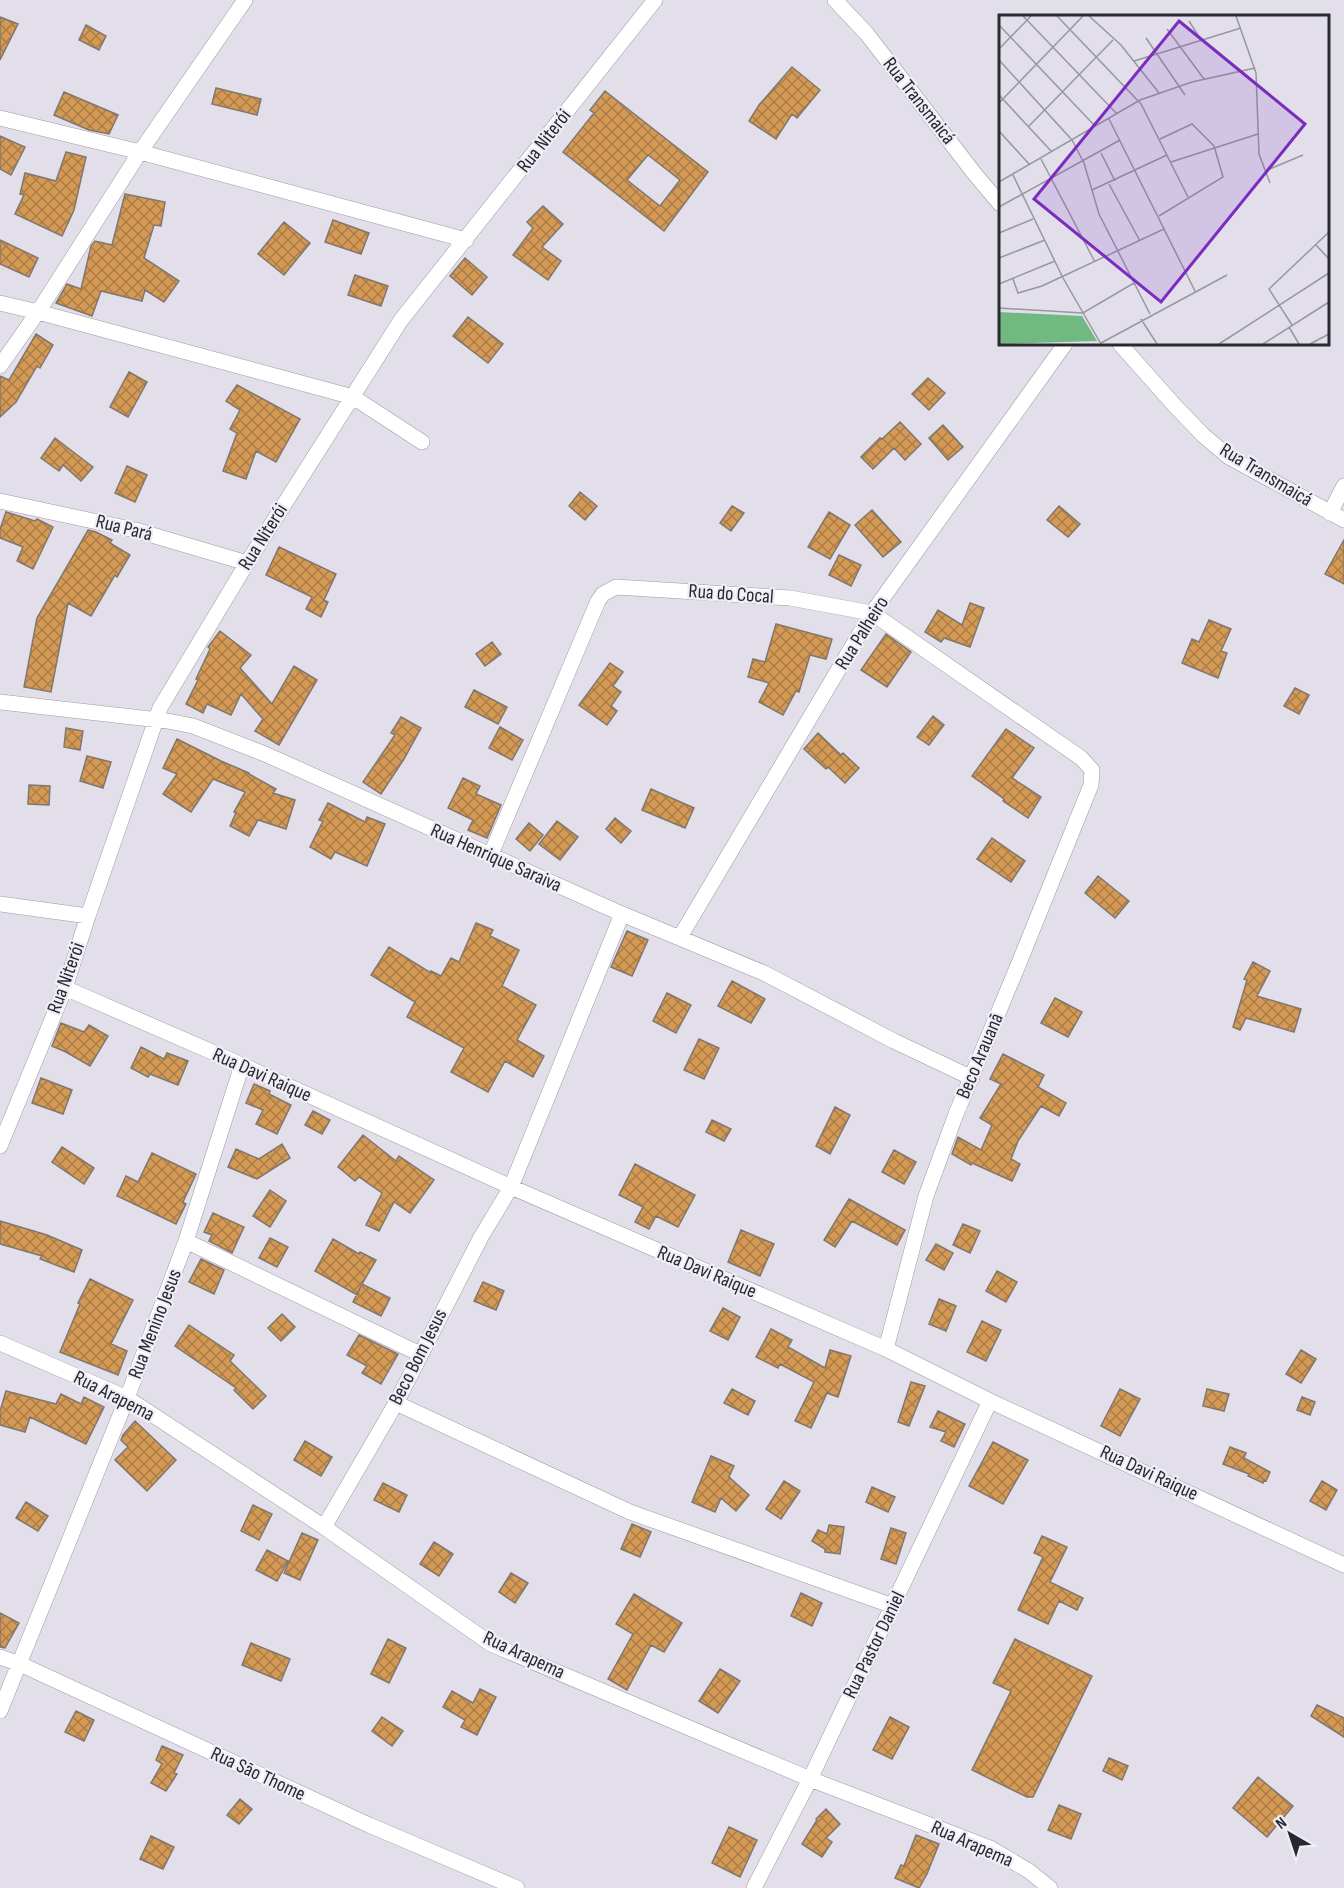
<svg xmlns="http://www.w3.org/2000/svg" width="1344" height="1888" font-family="'Sofia Sans Condensed',sans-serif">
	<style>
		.building { fill: url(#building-cross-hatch); stroke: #7f776f; stroke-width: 1.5; fill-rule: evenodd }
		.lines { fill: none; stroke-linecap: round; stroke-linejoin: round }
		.street-casing { stroke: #9c9aa5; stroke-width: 16 }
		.street { stroke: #fff; stroke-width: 15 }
		.labels { text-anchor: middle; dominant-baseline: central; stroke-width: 4.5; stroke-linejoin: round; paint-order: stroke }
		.street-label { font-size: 20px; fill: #29282c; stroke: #efedf8 }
		.inset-road { fill: none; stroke: #98969f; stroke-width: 1.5 }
		.view { fill: #7b2cbf; fill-opacity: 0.15; stroke: #7b2cbf; stroke-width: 3 }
		.inset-edge { fill: none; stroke: #29282c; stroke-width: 3 }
	</style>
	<defs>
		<pattern id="building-cross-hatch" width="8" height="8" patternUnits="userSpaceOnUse" patternTransform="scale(1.5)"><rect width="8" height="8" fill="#d49955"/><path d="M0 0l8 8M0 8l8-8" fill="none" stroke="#ac7d47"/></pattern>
	</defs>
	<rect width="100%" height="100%" fill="#e2dfeb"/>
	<path class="building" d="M 0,17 L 18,24 L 0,60 Z
		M 86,25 L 106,36 L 99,50 L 79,40 Z
		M 792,67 L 820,90 L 797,118 L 792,114 L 776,139 L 749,121 L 759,105 Z
		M 216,88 L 261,99 L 257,115 L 212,104 Z
		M 605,91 L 708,172 L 664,231 L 563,152 L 594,113 L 590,110 ZM 648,155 L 680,180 L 660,206 L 627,180 Z
		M 64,92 L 118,115 L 109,134 L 89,130 L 54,115 Z
		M 0,136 L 25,147 L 11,175 L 0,169 Z
		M 66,152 L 86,157 L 74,210 L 62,236 L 15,214 L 24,195 L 20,194 L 25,173 L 56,181 Z
		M 125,194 L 165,202 L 161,226 L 154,225 L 144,258 L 179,281 L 164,302 L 145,290 L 142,301 L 101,291 L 92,316 L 56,303 L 67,284 L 81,289 L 91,246 L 95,241 L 112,245 Z
		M 543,206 L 563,224 L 542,247 L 561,261 L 548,280 L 513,255 L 533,228 L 527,222 Z
		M 333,220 L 369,233 L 361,254 L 325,242 Z
		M 284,222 L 310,243 L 284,275 L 258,254 Z
		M 0,240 L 38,258 L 29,277 L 0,264 Z
		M 465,258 L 487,277 L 472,295 L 450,276 Z
		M 355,275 L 388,286 L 381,306 L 348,295 Z
		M 468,317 L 503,344 L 488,363 L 453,336 Z
		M 36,334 L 53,345 L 40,368 L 37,366 L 16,402 L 0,417 L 0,376 L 9,380 Z
		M 129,372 L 147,382 L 128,417 L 110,407 Z
		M 928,378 L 945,393 L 929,410 L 912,394 Z
		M 237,385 L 300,419 L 276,462 L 256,451 L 246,479 L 223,471 L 237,433 L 230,429 L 240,410 L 226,401 Z
		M 900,422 L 921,444 L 905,460 L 894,448 L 873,469 L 861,457 L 880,438 L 882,439 Z
		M 943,425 L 963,447 L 948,460 L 929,438 Z
		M 55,438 L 93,467 L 81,481 L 63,465 L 59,471 L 41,458 Z
		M 127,466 L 147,475 L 135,502 L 115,493 Z
		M 580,492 L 597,506 L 585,520 L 569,506 Z
		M 732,506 L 744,513 L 731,531 L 720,523 Z
		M 1059,506 L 1080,524 L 1068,537 L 1047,520 Z
		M 872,510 L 901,542 L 883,557 L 855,525 Z
		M 6,512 L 35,521 L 37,519 L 53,527 L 33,569 L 17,561 L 23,547 L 0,538 L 0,529 Z
		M 829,512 L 850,525 L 830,559 L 808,547 Z
		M 88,530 L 96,532 L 112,540 L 110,543 L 130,555 L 117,577 L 115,575 L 91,616 L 68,603 L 51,692 L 24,687 L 37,618 Z
		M 1344,540 L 1344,584 L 1325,574 Z
		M 279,547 L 336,574 L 324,600 L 328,602 L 321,617 L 306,609 L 312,597 L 266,575 Z
		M 839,555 L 861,565 L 851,586 L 829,575 Z
		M 970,603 L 984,608 L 970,647 L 944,638 L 941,642 L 925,632 L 938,610 L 962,625 Z
		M 1209,620 L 1231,629 L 1221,651 L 1227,653 L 1218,678 L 1182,663 L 1192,639 L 1199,642 Z
		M 776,624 L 832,639 L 826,659 L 810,655 L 799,692 L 796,691 L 783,715 L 759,702 L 769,683 L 748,677 L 753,659 L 765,662 Z
		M 220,631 L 251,655 L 240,668 L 272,704 L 294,666 L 317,680 L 279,745 L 255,731 L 263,719 L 241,694 L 231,715 L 207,704 L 203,713 L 186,704 L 198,680 L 196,679 L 210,649 L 208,647 Z
		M 886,634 L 911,652 L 887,687 L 861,670 Z
		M 492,642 L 501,654 L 485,666 L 476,654 Z
		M 610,663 L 623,672 L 613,686 L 621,692 L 611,706 L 617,711 L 607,725 L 579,705 Z
		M 1295,688 L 1309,695 L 1299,714 L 1284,706 Z
		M 474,690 L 507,707 L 498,724 L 465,707 Z
		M 933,716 L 944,725 L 929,745 L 917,737 Z
		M 401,717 L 421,728 L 404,759 L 381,794 L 363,782 L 395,735 L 391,733 Z
		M 500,727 L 523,740 L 512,760 L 489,748 Z
		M 66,728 L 83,731 L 80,750 L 64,747 Z
		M 1006,729 L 1034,748 L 1012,778 L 1041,797 L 1028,818 L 1003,801 L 1004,799 L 972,776 Z
		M 818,733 L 841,755 L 843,753 L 859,768 L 845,783 L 828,767 L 826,769 L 804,749 Z
		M 177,739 L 221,761 L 249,773 L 249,774 L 276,789 L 273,793 L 295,800 L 286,829 L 258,820 L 249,836 L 230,826 L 236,813 L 234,812 L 245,792 L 213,779 L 191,812 L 163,794 L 177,774 L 163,768 Z
		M 87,756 L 111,762 L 103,788 L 80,781 Z
		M 463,778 L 480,786 L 476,794 L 501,805 L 487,838 L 468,830 L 473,820 L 448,808 Z
		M 29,785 L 50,786 L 49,805 L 28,804 Z
		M 651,789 L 694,808 L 685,828 L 642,810 Z
		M 328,803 L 365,822 L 367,817 L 385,824 L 367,866 L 335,852 L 331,859 L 310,847 L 323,821 L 319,820 Z
		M 615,818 L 631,831 L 621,843 L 606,829 Z
		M 557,821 L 578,837 L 560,860 L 539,844 Z
		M 529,823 L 543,835 L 530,851 L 516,839 Z
		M 992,838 L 1025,861 L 1011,882 L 977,859 Z
		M 1098,876 L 1129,901 L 1115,918 L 1085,893 Z
		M 476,923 L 493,930 L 490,936 L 519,950 L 502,986 L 536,1005 L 517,1040 L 544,1056 L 533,1077 L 505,1061 L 488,1092 L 451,1072 L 464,1048 L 407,1017 L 415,1002 L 371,975 L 389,947 L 431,973 L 431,971 L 441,976 L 451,958 L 459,962 Z
		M 627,931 L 648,940 L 632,976 L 611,967 Z
		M 1253,962 L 1270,971 L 1257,996 L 1301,1009 L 1294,1032 L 1246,1018 L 1240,1030 L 1233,1027 L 1247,980 L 1244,979 Z
		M 732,981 L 765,999 L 751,1023 L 718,1006 Z
		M 667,993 L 691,1005 L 676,1033 L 653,1021 Z
		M 1055,998 L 1082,1012 L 1068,1037 L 1041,1023 Z
		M 61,1023 L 84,1032 L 89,1025 L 108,1036 L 90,1066 L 66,1052 L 52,1046 Z
		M 699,1039 L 719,1048 L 704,1079 L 684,1070 Z
		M 141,1047 L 164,1059 L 167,1053 L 188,1061 L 178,1085 L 150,1074 L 148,1077 L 131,1068 Z
		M 1003,1054 L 1044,1075 L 1038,1087 L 1066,1103 L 1059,1116 L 1041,1106 L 1018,1141 L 1011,1159 L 1020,1164 L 1012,1181 L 972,1163 L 971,1165 L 952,1154 L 958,1137 L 981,1150 L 992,1125 L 980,1118 L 1001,1084 L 990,1079 Z
		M 41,1078 L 72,1090 L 63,1114 L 32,1103 Z
		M 254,1084 L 270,1091 L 269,1094 L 291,1105 L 277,1134 L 256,1124 L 263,1110 L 246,1103 Z
		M 835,1107 L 850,1115 L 830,1154 L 816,1146 Z
		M 313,1111 L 330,1120 L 322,1134 L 305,1125 Z
		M 712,1120 L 731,1129 L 724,1141 L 706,1132 Z
		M 363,1135 L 396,1161 L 399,1156 L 434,1180 L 410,1213 L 394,1202 L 379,1231 L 366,1225 L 382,1193 L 359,1177 L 355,1181 L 338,1167 Z
		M 282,1144 L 290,1158 L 257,1179 L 228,1167 L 236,1149 L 259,1159 Z
		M 62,1147 L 94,1168 L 84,1184 L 52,1162 Z
		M 894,1150 L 916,1162 L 904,1184 L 882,1172 Z
		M 152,1153 L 196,1174 L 183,1202 L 186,1204 L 176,1224 L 117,1196 L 126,1176 L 138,1182 Z
		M 635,1164 L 695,1195 L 678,1227 L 656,1216 L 649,1229 L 635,1222 L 643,1207 L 619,1195 Z
		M 270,1190 L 286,1201 L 270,1227 L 253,1216 Z
		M 849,1199 L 905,1230 L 897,1245 L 852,1221 L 835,1247 L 824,1240 Z
		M 213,1213 L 244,1227 L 232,1253 L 209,1241 L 212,1235 L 204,1232 Z
		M 0,1221 L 47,1235 L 82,1250 L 74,1272 L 40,1259 L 42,1256 L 0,1244 Z
		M 963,1224 L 980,1231 L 970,1253 L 953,1245 Z
		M 741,1230 L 774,1244 L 760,1276 L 728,1262 Z
		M 270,1238 L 288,1247 L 277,1267 L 259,1258 Z
		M 333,1239 L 359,1254 L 360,1252 L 376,1260 L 362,1284 L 390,1298 L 381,1316 L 353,1302 L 361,1286 L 357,1295 L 315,1271 Z
		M 936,1244 L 953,1253 L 944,1270 L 926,1260 Z
		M 201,1259 L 224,1270 L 214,1294 L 189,1282 Z
		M 997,1271 L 1017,1282 L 1006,1302 L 986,1291 Z
		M 90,1279 L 133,1300 L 111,1344 L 127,1351 L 118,1375 L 60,1352 L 80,1304 L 78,1303 Z
		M 483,1282 L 504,1291 L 496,1310 L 474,1301 Z
		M 939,1299 L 956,1306 L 946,1331 L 929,1324 Z
		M 723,1308 L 740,1317 L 728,1340 L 710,1331 Z
		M 282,1314 L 295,1327 L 281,1341 L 268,1328 Z
		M 982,1321 L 1001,1330 L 986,1361 L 967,1352 Z
		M 189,1325 L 234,1355 L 230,1361 L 266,1396 L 253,1409 L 234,1390 L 236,1388 L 175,1346 Z
		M 771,1329 L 792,1340 L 788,1347 L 825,1368 L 830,1350 L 851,1356 L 838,1397 L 827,1393 L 811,1428 L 795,1421 L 814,1382 L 780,1364 L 778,1368 L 756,1357 Z
		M 359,1335 L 398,1354 L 381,1384 L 362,1373 L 367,1366 L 347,1355 Z
		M 1301,1350 L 1316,1359 L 1301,1383 L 1286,1374 Z
		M 911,1382 L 925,1386 L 909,1426 L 898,1422 Z
		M 732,1389 L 755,1401 L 748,1415 L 724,1403 Z
		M 1120,1389 L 1140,1399 L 1120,1436 L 1101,1426 Z
		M 1207,1389 L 1229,1394 L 1224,1411 L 1203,1406 Z
		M 6,1391 L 56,1404 L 61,1394 L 81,1404 L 84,1397 L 104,1407 L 86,1444 L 30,1417 L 25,1432 L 0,1425 L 0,1411 Z
		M 1302,1397 L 1315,1402 L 1310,1415 L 1297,1410 Z
		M 938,1411 L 965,1424 L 954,1447 L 941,1441 L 946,1432 L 930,1427 Z
		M 135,1421 L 176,1460 L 147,1491 L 115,1460 L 128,1447 L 121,1440 L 123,1435 Z
		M 305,1441 L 332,1457 L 321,1476 L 294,1460 Z
		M 993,1442 L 1028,1460 L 1003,1504 L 969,1486 Z
		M 1230,1447 L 1246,1453 L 1244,1458 L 1270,1472 L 1266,1481 L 1264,1480 L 1263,1483 L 1248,1476 L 1249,1474 L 1223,1464 Z
		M 711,1456 L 734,1466 L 729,1477 L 749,1495 L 736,1511 L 721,1498 L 715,1512 L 692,1502 Z
		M 784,1481 L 800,1491 L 781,1519 L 766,1509 Z
		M 1322,1481 L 1337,1490 L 1326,1510 L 1310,1501 Z
		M 383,1483 L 407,1495 L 399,1512 L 374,1500 Z
		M 872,1487 L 895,1497 L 888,1512 L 866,1502 Z
		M 26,1502 L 48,1516 L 38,1531 L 16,1518 Z
		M 253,1505 L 272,1514 L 259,1540 L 241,1531 Z
		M 632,1524 L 651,1532 L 640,1557 L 621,1549 Z
		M 829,1525 L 844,1527 L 840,1554 L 825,1552 L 825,1549 L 812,1541 L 818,1530 L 827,1534 Z
		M 891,1528 L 906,1533 L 896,1564 L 881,1559 Z
		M 302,1533 L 318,1540 L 300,1580 L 284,1573 Z
		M 1042,1536 L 1067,1547 L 1050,1582 L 1083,1598 L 1077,1610 L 1059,1601 L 1048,1624 L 1018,1610 L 1043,1557 L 1034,1553 Z
		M 434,1542 L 453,1554 L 439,1576 L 420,1564 Z
		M 267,1550 L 288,1561 L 277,1581 L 256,1570 Z
		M 511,1573 L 528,1583 L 515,1603 L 499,1592 Z
		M 801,1593 L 822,1603 L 812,1626 L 791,1616 Z
		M 634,1594 L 682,1623 L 664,1652 L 651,1645 L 627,1690 L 608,1679 L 633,1634 L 616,1624 Z
		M 0,1613 L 19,1623 L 5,1648 L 0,1647 Z
		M 388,1639 L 406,1648 L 389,1683 L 371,1674 Z
		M 1015,1639 L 1092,1676 L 1033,1797 L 1027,1797 L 972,1770 L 1011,1691 L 993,1683 Z
		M 251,1643 L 290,1659 L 281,1681 L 242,1665 Z
		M 720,1669 L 740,1681 L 718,1713 L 699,1701 Z
		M 480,1689 L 496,1697 L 477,1735 L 461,1727 L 465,1720 L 443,1707 L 452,1691 L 473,1703 Z
		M 1317,1705 L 1344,1718 L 1344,1737 L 1311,1716 Z
		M 76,1711 L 94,1720 L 84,1741 L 65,1732 Z
		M 382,1717 L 403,1731 L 392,1746 L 372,1731 Z
		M 890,1717 L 909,1727 L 892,1759 L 873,1750 Z
		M 162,1746 L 183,1755 L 174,1773 L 177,1774 L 166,1791 L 151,1783 L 162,1764 L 156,1760 Z
		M 1109,1758 L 1128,1766 L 1122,1780 L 1103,1771 Z
		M 1258,1777 L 1293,1806 L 1267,1837 L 1233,1808 Z
		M 240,1799 L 252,1809 L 239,1824 L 227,1815 Z
		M 1059,1805 L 1081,1814 L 1071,1839 L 1048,1830 Z
		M 826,1809 L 840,1824 L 826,1838 L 832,1842 L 822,1857 L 802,1844 L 817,1820 L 816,1819 Z
		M 729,1827 L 757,1840 L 740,1877 L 712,1863 Z
		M 916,1835 L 939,1844 L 927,1874 L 919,1888 L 895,1878 L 901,1865 L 904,1866 Z
		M 151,1836 L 174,1847 L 163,1869 L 140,1859 Z"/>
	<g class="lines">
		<defs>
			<path id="street" d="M 835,0 L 867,34 L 974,173 L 1000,204
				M 0,118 L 140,152 L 466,240
				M 0,303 L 38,312 L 353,397 L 422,442
				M 1120,344 L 1175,406 L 1204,436 L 1229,457 L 1344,520
				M 0,366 L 38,312 L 140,152 L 245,0
				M 0,501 L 135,530 L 247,563
				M 1330,513 L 1344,486
				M 0,702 L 168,721 L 193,726 L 265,754 L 622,914 L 764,973 L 894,1041 L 972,1078
				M 491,854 L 598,601 L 603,594 L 616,587 L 790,598 L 872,613 L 1081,758 L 1092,770 L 1091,785 L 1019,963 L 956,1114 L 926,1196 L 886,1349
				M 0,904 L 88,916
				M 680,937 L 872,613 L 1065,344
				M 65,988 L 242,1065 L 511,1187 L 886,1349 L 990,1401 L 1344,1565
				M 0,1146 L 65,988 L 88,916 L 160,708 L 247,563 L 401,320 L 655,0
				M 186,1241 L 420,1354
				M 0,1343 L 127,1398 L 324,1527 L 491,1644 L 810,1779 L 990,1848 L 1029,1871 L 1050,1888
				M 396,1403 L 630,1512 L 893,1606
				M 324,1527 L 396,1403 L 481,1237 L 511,1187 L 622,914
				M 0,1657 L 20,1664 L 369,1825 L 517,1888
				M 0,1711 L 127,1398 L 186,1241 L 242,1065
				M 754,1888 L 810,1779 L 990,1401"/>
		</defs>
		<use href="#street" class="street-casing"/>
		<use href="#street" class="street"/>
	</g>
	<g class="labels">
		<g class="street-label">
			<text transform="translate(919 101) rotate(52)">Rua Transmaicá</text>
			<text transform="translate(544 141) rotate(-52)">Rua Niterói</text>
			<text transform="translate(1266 475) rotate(31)">Rua Transmaicá</text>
			<text transform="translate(124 528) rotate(14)">Rua Pará</text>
			<text transform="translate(263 537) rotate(-58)">Rua Niterói</text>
			<text transform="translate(731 594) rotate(4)">Rua do Cocal</text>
			<text transform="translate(862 633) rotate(-58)">Rua Palheiro</text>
			<text transform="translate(496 858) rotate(24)">Rua Henrique Saraiva</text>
			<text transform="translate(66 978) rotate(-70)">Rua Niterói</text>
			<text transform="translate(980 1056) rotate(-67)">Beco Arauanã</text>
			<text transform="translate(262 1075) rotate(24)">Rua Davi Raique</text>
			<text transform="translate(707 1272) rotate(23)">Rua Davi Raique</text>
			<text transform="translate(155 1324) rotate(-69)">Rua Menino Jesus</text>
			<text transform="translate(418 1357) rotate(-63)">Beco Bom Jesus</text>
			<text transform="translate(114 1396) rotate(27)">Rua Arapema</text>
			<text transform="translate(1149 1473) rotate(25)">Rua Davi Raique</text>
			<text transform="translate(874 1645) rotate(-64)">Rua Pastor Daniel</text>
			<text transform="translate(524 1655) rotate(25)">Rua Arapema</text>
			<text transform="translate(258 1774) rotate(25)">Rua São Thome</text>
			<text transform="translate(972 1844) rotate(24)">Rua Arapema</text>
		</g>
	</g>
	<g transform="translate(999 15)">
		<rect width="330" height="330" fill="#e2dfeb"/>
		<path d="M 0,297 L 83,301 L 98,326 L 0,329 Z" fill="#70b981"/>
		<path class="inset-road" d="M 24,1 L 118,99M 58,1 L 142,89 L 189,182M 90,1 L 122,30 L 160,78M 237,1 L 257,58 L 260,139 L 271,168M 190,6 L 202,25M 0,10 L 96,111M 168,14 L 205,64M 147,23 L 186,80M 0,34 L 32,1M 0,45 L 73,125 L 85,148 L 100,199 L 151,299M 135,46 L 242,13M 0,80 L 53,137M 0,88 L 84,1M 110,104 L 196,276M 30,111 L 114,25M 0,116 L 30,149M 102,138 L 116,166M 42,144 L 96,247M 172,147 L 259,119M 266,156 L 304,140M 14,160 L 64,263 L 102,329M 0,167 L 141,85 L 193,67 L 256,53M 110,169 L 141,226M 93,175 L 168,140M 0,192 L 121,125M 160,201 L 224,162 L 215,131 L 193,109 L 161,124M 0,218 L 34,204M 317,230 L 330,244M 0,243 L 46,225M 14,264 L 19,278 L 43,271 L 165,214M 0,269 L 56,246M 0,293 L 84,298 L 135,268M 142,304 L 158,329M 293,310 L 270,274 L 330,217M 290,312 L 300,329M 102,328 L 228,260M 220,329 L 330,258M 264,329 L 330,287M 311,329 L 330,319"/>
		<path class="view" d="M 180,6 L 306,109 L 162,287 L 35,184 Z"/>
		<rect width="330" height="330" class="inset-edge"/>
	</g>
	<g transform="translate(1290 1834) rotate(321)" stroke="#efedf8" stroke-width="4.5" paint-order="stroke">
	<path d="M0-4.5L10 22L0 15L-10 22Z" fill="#29282c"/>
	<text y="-9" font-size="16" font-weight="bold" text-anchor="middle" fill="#29282c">N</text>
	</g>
</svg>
